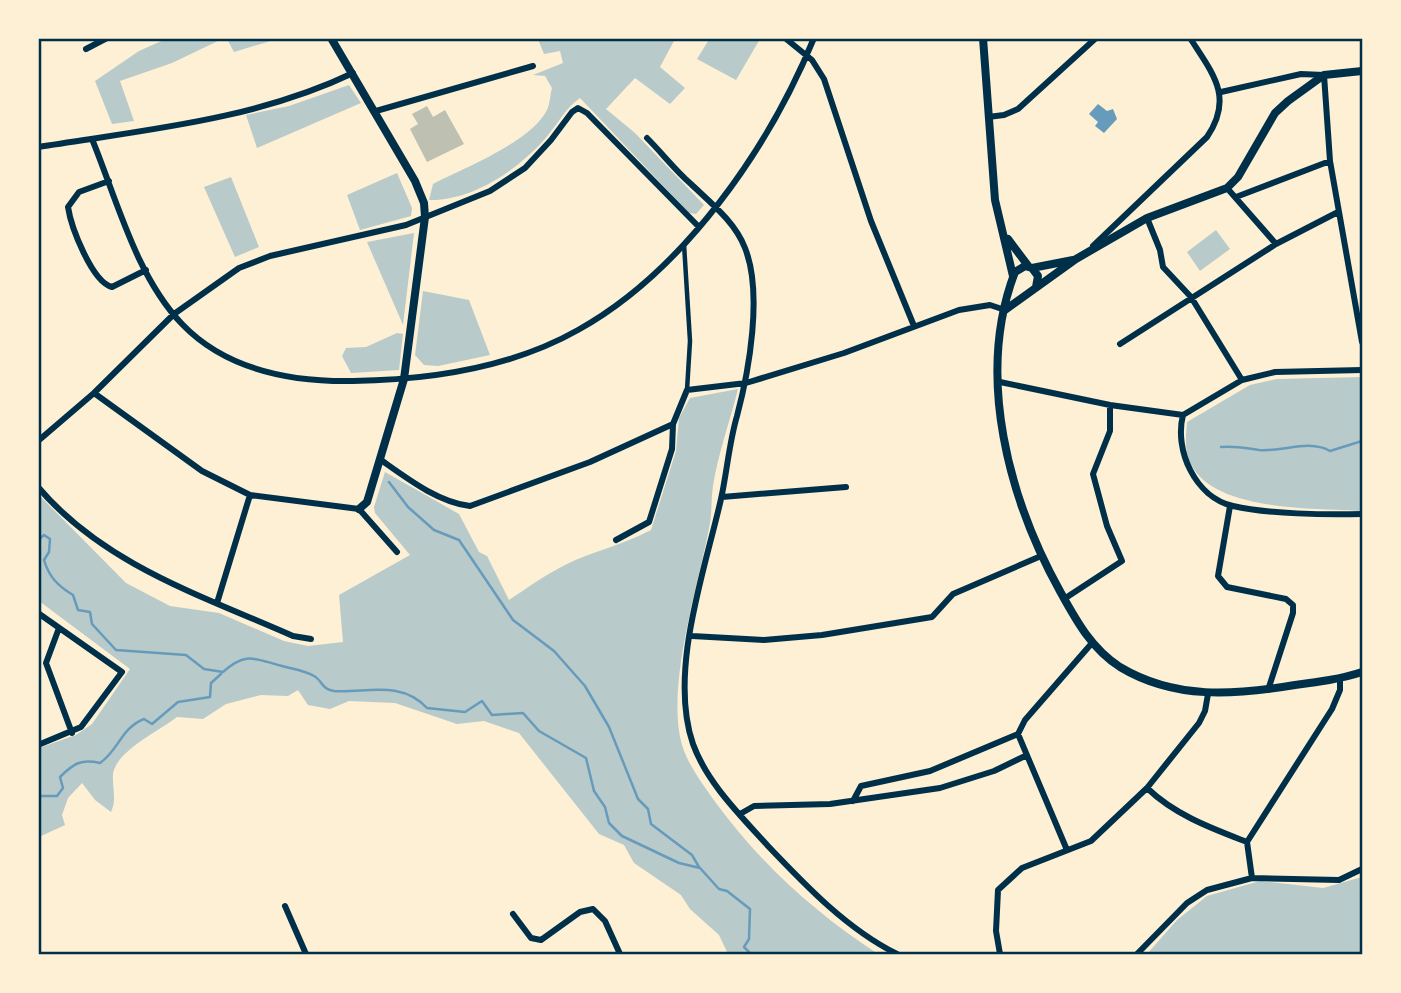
<svg xmlns="http://www.w3.org/2000/svg" width="1401" height="993" font-family="Manrope,sans-serif">
	<style>
		.green { fill: #b9caca }
		.water { fill: #669bbc }
		.lines { fill: none; stroke-linecap: round; stroke-linejoin: round }
		.stream { stroke: #669bbc; stroke-width: 2.5 }
		.building { fill: #bec0b2 }
		.pedestrian { stroke: #003049; stroke-width: 4.5 }
		.minor { stroke: #003049; stroke-width: 6 }
		.tertiary { stroke: #003049; stroke-width: 8 }
		.neatline { fill: none; stroke: #003049; stroke-width: 2.5 }
	</style>
	<rect width="100%" height="100%" fill="#fdf0d5"/>
	<path class="green" d="M 710,38 L 760,38 L 760,39 L 736,80 L 697,59 Z
		M 166,39 L 222,39 L 172,63 L 120,81 L 134,121 L 112,124 L 95,81 L 139,51 Z
		M 227,39 L 277,39 L 234,52 Z
		M 538,39 L 675,39 L 660,67 L 685,88 L 670,104 L 635,78 L 606,109 L 635,133 L 704,205 L 696,214 L 689,213 L 580,98 C 565,108 556,127 544,140 C 516,171 472,201 429,200 L 433,184 C 464,168 531,142 547,110 C 550,104 550,95 552,88 L 545,76 L 533,75 L 563,63 L 560,51 L 544,54 Z
		M 349,85 L 361,103 L 257,148 L 246,115 L 289,106 Z
		M 397,173 L 412,208 L 411,216 L 360,230 L 347,195 Z
		M 231,177 L 259,247 L 235,257 L 204,187 Z
		M 1216,230 L 1230,249 L 1200,271 L 1187,252 Z
		M 414,233 L 403,325 L 367,242 Z
		M 423,291 L 469,300 L 490,355 L 438,366 L 424,365 L 415,355 Z
		M 397,333 L 403,334 L 399,370 L 351,373 L 342,356 L 346,348 L 366,347 Z
		M 1362,377 L 1362,511 C 1317,508 1214,512 1191,464 C 1184,451 1186,436 1187,422 L 1250,385 L 1277,379 Z
		M 738,389 C 730,421 718,454 713,486 C 711,499 712,511 710,523 C 699,584 664,690 683,748 C 689,766 702,783 713,799 C 758,861 813,912 878,954 L 728,954 L 719,935 L 690,909 L 681,895 L 634,863 L 624,845 L 599,834 L 519,733 L 484,721 L 457,724 L 395,703 L 349,701 L 330,709 L 308,705 L 298,690 L 288,696 L 261,695 L 226,704 L 203,719 L 177,717 C 159,731 116,751 113,774 C 112,788 117,799 111,812 L 95,800 L 82,783 L 68,798 L 62,815 L 65,825 L 39,837 L 39,748 L 76,735 L 92,724 L 130,669 L 39,601 L 38,494 L 126,583 L 170,606 L 219,613 L 284,641 L 308,646 L 343,642 L 339,595 L 410,555 L 375,513 L 374,507 L 385,472 L 459,514 L 479,552 L 487,556 L 509,600 C 527,588 545,575 565,565 C 593,551 623,545 651,530 L 676,451 L 679,418 L 690,398 Z
		M 1362,877 L 1362,954 L 1147,954 L 1177,920 L 1207,896 L 1260,881 L 1323,888 Z"/>
	<path class="water" d="M 1098,104 L 1107,111 L 1113,109 L 1117,119 L 1104,133 L 1095,126 L 1098,122 L 1089,114 Z"/>
	<g class="lines">
		<path class="stream" d="M 1221,447 C 1236,446 1245,448 1259,450 C 1284,452 1308,439 1330,451 L 1362,441
			M 389,482 L 408,507 L 434,530 L 459,540 L 513,620 L 554,651 L 585,686 L 609,727 L 638,799 L 648,809 L 651,824 L 692,855 L 699,867
			M 38,540 L 44,535 L 50,539 L 49,552 L 44,560 C 49,577 58,586 73,595 L 78,610 L 90,612 L 92,624 L 116,650 L 186,655 L 204,669 L 223,672 C 246,651 255,659 282,666 C 293,669 304,670 314,676 C 322,680 322,690 334,691 C 367,693 401,680 427,708 L 465,712 L 482,701 L 492,715 L 523,713 L 539,731 L 586,758 L 594,791 L 605,807 L 609,823 L 622,836 L 679,863 L 700,868 L 719,889 L 727,891 L 750,909 L 749,939 L 744,947 L 751,954
			M 38,790 L 40,796 L 57,796 L 63,788 L 60,777 C 74,763 81,759 100,763 C 119,750 121,728 144,719 L 152,724 L 178,702 L 210,697 L 211,683 L 221,674"/>
	</g>
	<path class="building" d="M 427,106 L 433,117 L 445,110 L 464,144 L 427,162 L 410,129 L 418,124 L 412,114 Z"/>
	<g class="lines">
		<path class="pedestrian" d="M 684,244 L 690,341 L 687,390"/>
		<path class="minor" d="M 785,38 L 812,60 L 824,79 L 871,221 L 914,326
			M 86,49 L 107,38
			M 1221,92 L 1301,74 L 1324,75 L 1330,161 L 1362,342
			M 376,111 L 533,66
			M 988,117 L 1004,115 L 1018,109 L 1096,38
			M 647,138 C 662,153 675,170 691,184 C 711,203 735,222 745,248 C 763,293 749,371 737,416 C 729,443 727,472 721,499 C 705,570 668,672 693,744 C 707,783 741,816 768,846 C 806,886 847,929 897,954
			M 92,139 C 117,200 136,276 182,324 C 226,370 292,382 353,381 C 429,380 511,368 578,330 C 684,271 769,148 814,38
			M 38,147 C 144,130 255,120 353,73
			M 109,181 L 79,192 L 68,207 C 71,227 92,282 112,287 L 146,270
			M 1227,188 L 1276,244
			M 1236,197 L 1330,161
			M 1147,218 L 1160,250 L 1163,267 L 1191,297 L 1242,380
			M 1093,246 L 1207,137 C 1234,97 1213,74 1190,38
			M 1120,344 L 1276,244 L 1338,212
			M 1000,382 L 1110,405 L 1183,415 L 1242,380 L 1275,372 L 1362,370
			M 94,393 L 202,471 L 250,495 L 359,509 L 397,552
			M 1183,415 C 1174,450 1195,497 1233,506 C 1268,514 1326,515 1362,514
			M 38,441 L 94,393 L 174,314 L 239,268 L 270,256 L 406,225 L 490,191 L 525,168 L 551,140 L 572,112 L 578,108 L 587,113 L 698,226
			M 381,460 C 408,479 438,502 470,506 L 590,462 L 673,424
			M 38,487 C 104,565 203,596 293,636 L 311,639
			M 722,497 L 846,487
			M 1230,506 L 1218,576 L 1227,587 L 1286,599 L 1293,605 L 1293,613 L 1268,690
			M 616,540 L 649,522 L 672,449 L 673,424 L 687,390 L 746,383 L 844,353 L 959,310 L 990,305 L 1005,310
			M 1064,599 L 1122,561 L 1107,526 L 1093,474 L 1110,431 L 1110,405
			M 217,603 L 250,495
			M 38,613 L 122,672 L 81,727 L 38,745
			M 59,628 L 46,663 L 72,733
			M 692,636 L 764,640 L 822,635 L 932,617 L 953,594 L 1041,556
			M 1018,734 L 1067,850
			M 1147,788 C 1175,815 1211,828 1247,842
			M 853,801 L 861,786 L 930,771 L 1018,734 L 1025,720 L 1092,643
			M 740,814 L 754,806 L 830,804 L 940,788 L 994,771 L 1025,756
			M 1252,878 L 1247,842 L 1332,709 L 1340,690 L 1340,678
			M 285,906 L 306,954
			M 513,914 L 531,938 L 541,940 L 580,912 L 593,909 L 605,921 L 620,954
			M 1000,954 L 996,931 L 998,890 L 1022,868 L 1091,841 L 1147,788 L 1199,723 L 1205,711 L 1208,694
			M 1137,954 L 1187,903 L 1207,890 L 1252,878 L 1339,880 L 1362,869"/>
		<path class="tertiary" d="M 331,38 L 415,181 L 424,203 L 425,217 L 404,379 L 367,502 L 359,509
			M 983,38 L 995,200 L 1013,276
			M 1008,239 L 1029,267
			M 1032,268 L 1073,260
			M 1036,287 L 1038,276 L 1032,268 L 1025,266 L 1015,272 C 975,376 1009,500 1061,593 C 1077,622 1092,649 1120,667 C 1175,700 1234,695 1295,685 C 1318,682 1341,679 1362,672
			M 1005,310 L 1076,259 L 1147,218 L 1227,188 L 1238,177 L 1275,113 L 1288,101 L 1324,75 L 1362,71"/>
	</g>
	<rect width="1401" height="993" fill="none" stroke="#fdf0d5" stroke-width="80"/>
	<rect x="40" y="40" width="1321" height="913" class="neatline"/>
</svg>
